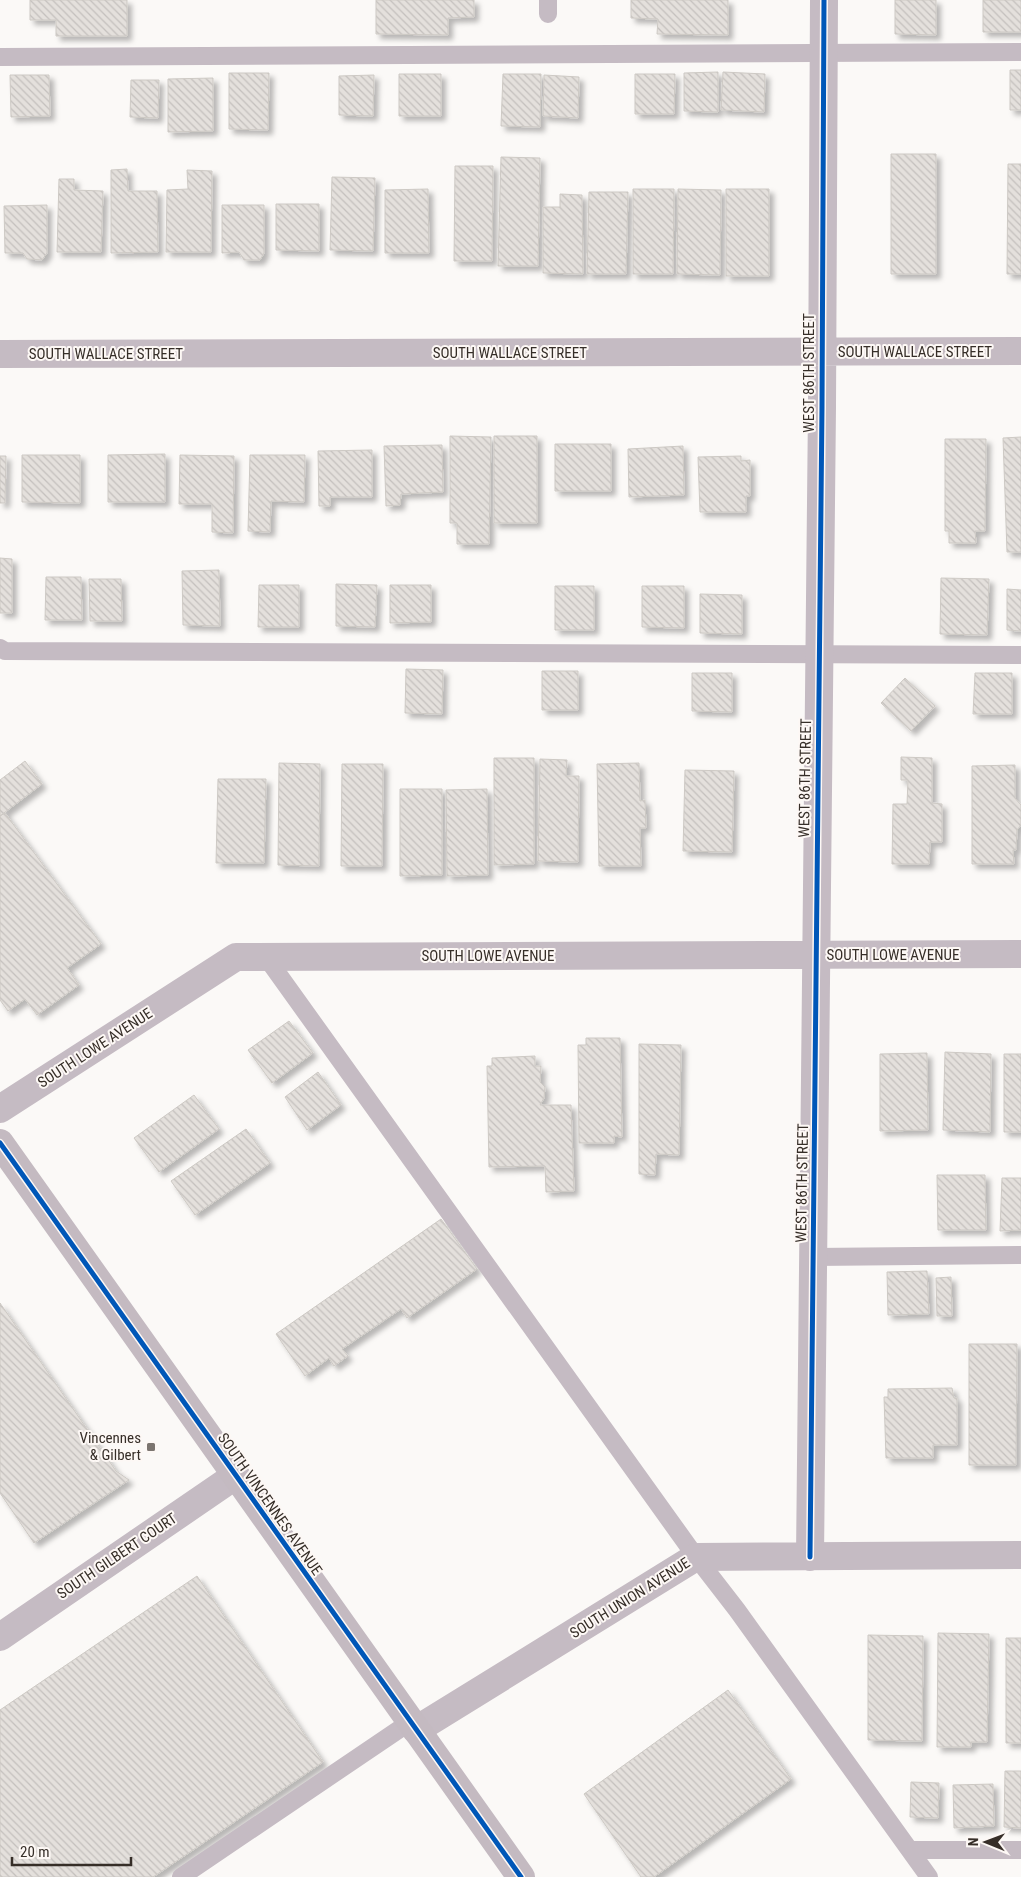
<svg xmlns="http://www.w3.org/2000/svg" width="1021" height="1877" font-family="'Roboto Condensed',sans-serif">
	<style>
		.building { fill: url(#building-back-hatch); stroke: #cdc9c4; filter: url(#shadow) }
		.lines { fill: none; stroke-linecap: round; stroke-linejoin: round }
		.lane { stroke: #c5bbc3; stroke-width: 18 }
		.street { stroke: #c5bbc3; stroke-width: 28 }
		.secondary { stroke: #c4bac1; stroke-width: 28 }
		.cycleway-casing { stroke: #fdf8f5; stroke-width: 8 }
		.cycleway { stroke: #0057b8; stroke-width: 5 }
		.poi-dot { fill: #7b7570; stroke: #fdf8f5; stroke-width: 2 }
		.labels { text-anchor: middle; dominant-baseline: central; stroke-width: 4; stroke-linejoin: round; paint-order: stroke }
		.street-label { font-size: 15px; fill: #362e28; stroke: #fdf8f5 }
		.poi-label { font-size: 15px; fill: #362e28; stroke: #fdf8f5; text-anchor: end }
	</style>
	<defs>
		<pattern id="building-back-hatch" width="6" height="6" patternUnits="userSpaceOnUse" patternTransform="scale(1.25)"><rect width="6" height="6" fill="#e4e0dc"/><path d="M-1 5l2 2M0 0l6 6M5-1l2 2" fill="none" stroke="#c4c0bd"/></pattern>
		<filter id="shadow"><feDropShadow dx="4.5" dy="4.5" stdDeviation="2.5" flood-color="#0004"/></filter>
	</defs>
	<rect width="100%" height="100%" fill="#fbf9f7"/>
	<path class="building" d="M 30,0 L 127,0 L 127,36 L 56,36 L 56,20 L 30,20 Z
		M 376,0 L 474,0 L 474,17 L 448,18 L 448,35 L 376,34 Z
		M 631,0 L 728,0 L 728,35 L 657,34 L 658,19 L 631,18 Z
		M 895,0 L 936,0 L 936,35 L 895,34 Z
		M 983,0 L 1021,0 L 1021,32 L 983,32 Z
		M 1010,70 L 1021,70 L 1021,110 L 1010,110 Z
		M 718,72 L 718,112 L 684,111 L 684,73 Z
		M 723,72 L 765,74 L 764,112 L 721,110 Z
		M 229,73 L 269,73 L 268,130 L 229,129 Z
		M 399,74 L 441,74 L 441,116 L 399,116 Z
		M 503,74 L 541,74 L 540,127 L 501,126 Z
		M 635,74 L 675,74 L 674,114 L 635,114 Z
		M 10,75 L 49,75 L 50,116 L 11,117 Z
		M 374,75 L 373,116 L 339,115 L 339,76 Z
		M 544,75 L 579,77 L 578,118 L 543,116 Z
		M 213,78 L 213,131 L 168,132 L 168,79 Z
		M 131,80 L 159,80 L 158,118 L 130,117 Z
		M 891,154 L 936,154 L 936,274 L 891,274 Z
		M 501,157 L 540,158 L 538,266 L 498,266 Z
		M 1008,164 L 1021,164 L 1021,274 L 1007,274 Z
		M 455,166 L 493,166 L 492,261 L 454,261 Z
		M 127,169 L 128,191 L 157,191 L 158,252 L 111,253 L 111,170 Z
		M 187,170 L 212,171 L 211,252 L 166,252 L 167,190 L 188,189 Z
		M 332,177 L 375,178 L 373,251 L 330,250 Z
		M 59,179 L 74,179 L 74,190 L 103,191 L 101,252 L 57,252 Z
		M 428,189 L 429,253 L 385,253 L 385,190 Z
		M 633,189 L 674,189 L 673,274 L 633,274 Z
		M 678,189 L 721,190 L 720,275 L 677,274 Z
		M 726,189 L 769,189 L 769,276 L 726,276 Z
		M 589,192 L 628,192 L 626,274 L 587,274 Z
		M 560,194 L 582,195 L 583,274 L 543,273 L 543,207 L 560,207 Z
		M 276,204 L 319,204 L 319,251 L 276,250 Z
		M 47,205 L 47,253 L 42,260 L 27,259 L 23,253 L 5,253 L 4,206 Z
		M 222,205 L 264,205 L 264,253 L 260,260 L 244,260 L 239,252 L 222,253 Z
		M 450,436 L 491,437 L 489,544 L 457,544 L 457,523 L 450,523 Z
		M 494,436 L 537,436 L 537,523 L 494,523 Z
		M 1021,437 L 1021,552 L 1007,552 L 1003,438 Z
		M 945,439 L 986,439 L 985,531 L 975,531 L 976,543 L 949,543 L 949,531 L 945,531 Z
		M 555,444 L 611,444 L 611,491 L 555,491 Z
		M 442,445 L 443,492 L 401,494 L 400,505 L 386,506 L 384,446 Z
		M 683,446 L 684,495 L 629,497 L 628,449 Z
		M 372,450 L 372,497 L 330,497 L 330,506 L 319,506 L 318,451 Z
		M 165,454 L 165,502 L 108,502 L 108,455 Z
		M 22,455 L 80,455 L 80,503 L 22,502 Z
		M 180,455 L 234,456 L 233,533 L 212,532 L 212,504 L 179,504 Z
		M 250,455 L 305,455 L 304,502 L 271,501 L 270,532 L 248,531 Z
		M 0,456 L 6,456 L 5,503 L 0,503 Z
		M 741,456 L 741,461 L 750,460 L 750,496 L 746,496 L 746,512 L 700,512 L 698,457 Z
		M 0,558 L 12,559 L 12,613 L 0,613 Z
		M 219,570 L 220,626 L 183,625 L 182,571 Z
		M 46,577 L 81,577 L 82,620 L 45,620 Z
		M 941,578 L 989,579 L 987,635 L 940,634 Z
		M 89,579 L 121,579 L 122,621 L 90,621 Z
		M 336,584 L 377,585 L 375,627 L 336,626 Z
		M 259,585 L 299,585 L 299,627 L 258,627 Z
		M 390,585 L 431,585 L 431,622 L 390,623 Z
		M 555,586 L 594,586 L 594,630 L 555,630 Z
		M 642,586 L 684,586 L 684,628 L 642,627 Z
		M 1007,589 L 1021,590 L 1021,631 L 1007,630 Z
		M 700,594 L 742,595 L 742,634 L 700,633 Z
		M 406,669 L 443,670 L 442,714 L 405,713 Z
		M 542,671 L 578,671 L 578,710 L 542,710 Z
		M 692,673 L 732,673 L 732,712 L 692,711 Z
		M 975,673 L 1012,673 L 1012,714 L 973,714 Z
		M 905,678 L 935,706 L 911,731 L 881,703 Z
		M 901,757 L 932,758 L 932,803 L 942,804 L 942,842 L 930,842 L 929,864 L 892,864 L 893,804 L 907,804 L 908,780 L 901,780 Z
		M 494,758 L 534,758 L 534,864 L 494,865 Z
		M 540,759 L 567,760 L 566,776 L 579,776 L 578,862 L 538,861 Z
		M 25,761 L 42,784 L 0,816 L 0,780 Z
		M 279,763 L 320,764 L 319,866 L 278,865 Z
		M 639,763 L 640,801 L 645,800 L 646,828 L 640,828 L 641,866 L 599,866 L 597,764 Z
		M 342,764 L 383,764 L 382,866 L 341,866 Z
		M 1015,765 L 1015,798 L 1021,805 L 1021,825 L 1017,830 L 1016,850 L 1013,850 L 1014,864 L 972,864 L 972,766 Z
		M 685,770 L 734,771 L 732,852 L 683,851 Z
		M 218,779 L 266,779 L 264,863 L 216,863 Z
		M 400,789 L 442,789 L 442,875 L 400,876 Z
		M 487,789 L 488,875 L 447,876 L 446,790 Z
		M 5,813 L 101,944 L 67,968 L 79,985 L 37,1015 L 25,999 L 8,1011 L 0,1000 L 0,816 Z
		M 289,1021 L 313,1053 L 272,1083 L 248,1050 Z
		M 586,1038 L 620,1038 L 622,1137 L 614,1136 L 614,1143 L 579,1143 L 578,1045 L 586,1045 Z
		M 639,1044 L 681,1045 L 679,1155 L 656,1154 L 655,1175 L 639,1174 Z
		M 945,1052 L 991,1054 L 990,1132 L 943,1130 Z
		M 927,1053 L 928,1130 L 880,1131 L 880,1054 Z
		M 1004,1054 L 1021,1054 L 1021,1132 L 1004,1132 Z
		M 535,1056 L 535,1066 L 541,1066 L 540,1082 L 545,1087 L 544,1098 L 540,1105 L 571,1105 L 574,1191 L 546,1192 L 545,1166 L 489,1167 L 487,1066 L 492,1066 L 492,1058 Z
		M 318,1072 L 341,1105 L 307,1130 L 285,1097 Z
		M 194,1095 L 219,1129 L 159,1172 L 134,1138 Z
		M 246,1129 L 270,1163 L 195,1215 L 171,1181 Z
		M 937,1175 L 985,1175 L 986,1230 L 938,1230 Z
		M 1002,1178 L 1021,1178 L 1021,1230 L 1000,1231 Z
		M 441,1219 L 477,1269 L 407,1318 L 401,1309 L 342,1349 L 348,1356 L 334,1366 L 329,1358 L 305,1376 L 276,1334 Z
		M 927,1271 L 929,1314 L 888,1315 L 887,1272 Z
		M 951,1277 L 952,1316 L 937,1316 L 936,1278 Z
		M 0,1303 L 116,1471 L 129,1480 L 34,1543 L 0,1493 Z
		M 969,1344 L 1017,1344 L 1016,1465 L 969,1465 Z
		M 952,1388 L 954,1398 L 957,1398 L 957,1445 L 933,1445 L 933,1458 L 886,1458 L 884,1397 L 888,1397 L 888,1389 Z
		M 197,1576 L 323,1762 L 153,1877 L 0,1877 L 0,1710 Z
		M 938,1633 L 989,1634 L 987,1742 L 971,1742 L 971,1747 L 937,1747 Z
		M 868,1635 L 923,1636 L 922,1741 L 868,1740 Z
		M 1006,1638 L 1021,1638 L 1021,1743 L 1006,1743 Z
		M 728,1690 L 791,1779 L 654,1877 L 641,1877 L 584,1794 Z
		M 1005,1771 L 1021,1771 L 1021,1828 L 1004,1827 Z
		M 911,1782 L 939,1783 L 938,1818 L 910,1817 Z
		M 993,1784 L 994,1826 L 954,1828 L 953,1785 Z"/>
	<g class="lines">
		<path class="lane" d="M 548,0 L 548,14
			M 0,57 L 1021,52
			M 0,648 L 5,651 L 1021,655
			M 266,957 L 696,1557 L 737,1610 L 929,1877
			M 814,1257 L 1021,1255
			M 910,1850 L 1021,1850
			M 181,1877 L 410,1722"/>
		<path class="street" d="M 0,354 L 1021,351
			M 0,1109 L 236,957 L 1021,954
			M 810,1557 L 822,407 L 824,0
			M 0,1637 L 235,1476
			M 416,1730 L 696,1557 L 1021,1555"/>
		<path class="secondary" d="M 0,1143 L 521,1877"/>
		<defs>
			<path id="cycleway" d="M 0,1143 L 521,1877
				M 810,1557 L 822,407 L 824,0"/>
		</defs>
		<use href="#cycleway" class="cycleway-casing"/>
		<use href="#cycleway" class="cycleway"/>
	</g>
	<rect class="poi-dot" x="146" y="1442" width="10" height="10" rx="2.5"/>
	<g class="labels">
		<g class="street-label">
			<text x="915" y="352">SOUTH WALLACE STREET</text>
			<text x="510" y="353">SOUTH WALLACE STREET</text>
			<text x="106" y="354">SOUTH WALLACE STREET</text>
			<text transform="translate(809 373) rotate(-90)">WEST 86TH STREET</text>
			<text transform="translate(805 778) rotate(-89)">WEST 86TH STREET</text>
			<text x="893" y="955">SOUTH LOWE AVENUE</text>
			<text x="488" y="956">SOUTH LOWE AVENUE</text>
			<text transform="translate(95 1048) rotate(-33)">SOUTH LOWE AVENUE</text>
			<text transform="translate(802 1183) rotate(-89)">WEST 86TH STREET</text>
			<text transform="translate(270 1504) rotate(55)">SOUTH VINCENNES AVENUE</text>
			<text transform="translate(117 1556) rotate(-34)">SOUTH GILBERT COURT</text>
			<text transform="translate(630 1598) rotate(-32)">SOUTH UNION AVENUE</text>
		</g>
		<g class="poi-label">
			<text x="141" y="1438">Vincennes<tspan x="141" dy="17">&amp; Gilbert</tspan></text>
		</g>
	</g>
	<g transform="translate(986 1842) rotate(271)" stroke="#fdf8f5" stroke-width="4" paint-order="stroke">
	<path d="M0-4L9 19L0 12L-9 19Z" fill="#362e28"/>
	<text y="-8" font-size="14" font-weight="bold" text-anchor="middle" fill="#362e28">N</text>
	</g>
	<path d="M12 1857v8h119v-8" fill="none" stroke="#362e28" stroke-width="2.5"/>
	<text x="20" y="1857" font-size="15" fill="#362e28" stroke="#fdf8f5" stroke-width="4" paint-order="stroke">20 m</text>
</svg>
